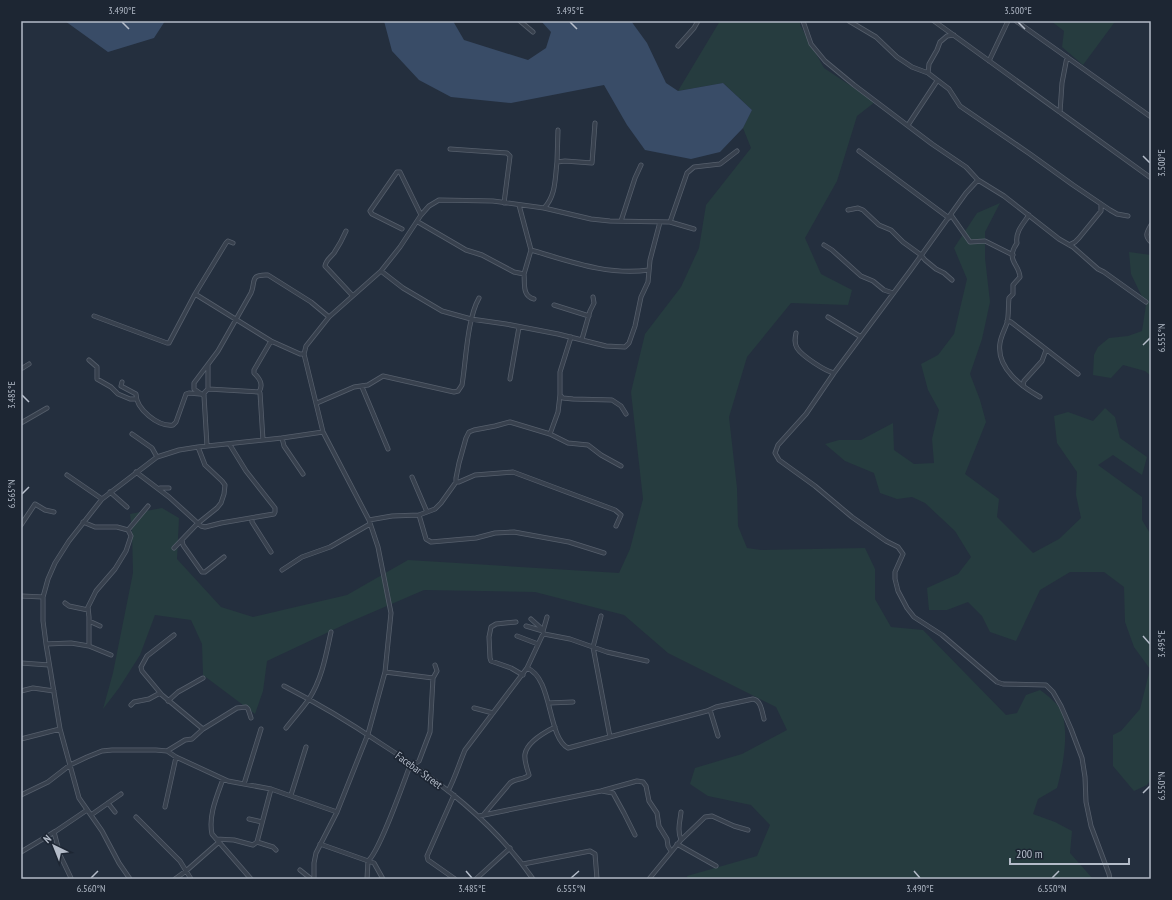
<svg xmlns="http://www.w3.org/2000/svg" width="1172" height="900" font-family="'PT Sans Narrow',sans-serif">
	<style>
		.green { fill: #263c3f }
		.water { fill: #394c67 }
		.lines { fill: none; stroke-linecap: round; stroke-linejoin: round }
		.street-casing { stroke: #565f6c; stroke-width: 5 }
		.street { stroke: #38414e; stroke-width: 3.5 }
		.ticks { fill: none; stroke: #b4bcc9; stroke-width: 1.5 }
		.labels { text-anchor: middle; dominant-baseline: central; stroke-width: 3.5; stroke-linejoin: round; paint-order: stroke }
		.street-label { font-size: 11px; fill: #b4bcc9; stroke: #1d2633 }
		.neatline { fill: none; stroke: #b4bcc9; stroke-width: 1.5 }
		.ticks-label { font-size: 10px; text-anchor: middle; fill: #b4bcc9 }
	</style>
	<rect width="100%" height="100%" fill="#242f3e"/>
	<path class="green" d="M 720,21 L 800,21 L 800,25 L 824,68 L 875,102 L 857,116 L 837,181 L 805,238 L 821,274 L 852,290 L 848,305 L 791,303 L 747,357 L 729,417 L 737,488 L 738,526 L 747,548 L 761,550 L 865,548 L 875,569 L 875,599 L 891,627 L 923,630 L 1006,715 L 1017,713 L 1026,695 L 1040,690 C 1048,696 1059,704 1062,713 C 1069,735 1063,766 1057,788 L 1038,799 L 1033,814 L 1055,822 L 1072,831 L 1070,853 L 1093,879 L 688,879 L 687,876 L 757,856 L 770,825 L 751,805 L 708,796 L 690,784 L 695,768 L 742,754 L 787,730 L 776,707 L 668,653 L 624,615 L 535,592 L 424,590 L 352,621 L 267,661 L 263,691 L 255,714 L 203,675 L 202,644 L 191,620 L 155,615 L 140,655 L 119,688 L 103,709 L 113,673 L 133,573 L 132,531 L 130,514 L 162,508 L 179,518 L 177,559 L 221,607 L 253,617 L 347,595 L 408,560 L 619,573 L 630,549 L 643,499 L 631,392 L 645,334 L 681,287 L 699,248 L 706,205 L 751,148 L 743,128 L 752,110 L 723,83 L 678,91 Z
		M 1051,21 L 1120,21 L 1114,23 L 1083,65 L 1062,47 L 1064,31 Z
		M 1000,203 L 985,232 L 985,258 L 990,302 L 982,339 L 970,374 L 980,400 L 986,422 L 965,474 L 999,499 L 997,517 L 1033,553 L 1059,539 L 1081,518 L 1076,495 L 1077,472 L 1057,443 L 1054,416 L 1068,412 L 1093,421 L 1105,408 L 1115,417 L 1120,438 L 1147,457 L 1142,475 L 1113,455 L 1098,465 L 1142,497 L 1142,520 L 1151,535 L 1151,779 L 1147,785 L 1134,791 L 1113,766 L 1113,735 L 1121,731 L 1140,709 L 1150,669 L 1134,647 L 1125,622 L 1124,587 L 1104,572 L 1070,572 L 1040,590 L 1016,641 L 990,632 L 982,616 L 968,602 L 947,610 L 929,610 L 927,588 L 958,574 L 971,557 L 955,531 L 925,503 L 912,497 L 897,499 L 880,493 L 874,473 L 845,461 L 825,444 L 839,440 L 861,440 L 893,423 L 894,450 L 914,464 L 934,463 L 932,439 L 939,410 L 928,390 L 921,364 L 938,355 L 954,334 L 967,279 L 954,248 L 977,213 Z
		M 1129,252 L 1151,255 L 1151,376 L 1145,371 L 1123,365 L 1111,378 L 1093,375 L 1094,355 L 1098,347 L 1109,338 L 1128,336 L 1142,331 L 1146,305 L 1131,274 Z"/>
	<path class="water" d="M 65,21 L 165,21 L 154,38 L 108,52 Z
		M 384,21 L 453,21 L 464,40 L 528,60 L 546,48 L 551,32 L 541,21 L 631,21 L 647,43 L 666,83 L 678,91 L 723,83 L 752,110 L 743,128 L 720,152 L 691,159 L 645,150 L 627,125 L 604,85 L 511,103 L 451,97 L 419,80 L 392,51 Z"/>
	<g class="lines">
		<defs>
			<path id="street" d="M 520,21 L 533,32
				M 803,21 L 811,44 L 825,61 L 854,85 L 932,144 L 966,167 L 978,180 L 966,193 L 910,271 L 834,373 L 806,414 L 778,445 L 775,453 L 779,460 L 815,486 L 852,517 L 886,541 L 898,547 L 903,554 L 895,572 L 895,579 L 898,591 L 907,608 L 914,617 L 942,635 L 997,682 L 1003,684 L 1046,685 L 1053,692 L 1061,706 L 1071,729 L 1082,758 L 1085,777 L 1086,802 L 1091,826 L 1109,874 L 1110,879
				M 849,21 L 876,37 L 897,57 L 912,67 L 928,73 L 949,89 L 960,106 L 1030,154 L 1073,185 L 1110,210 L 1117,214 L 1128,216
				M 934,21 L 1151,178
				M 1016,21 L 1151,117
				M 678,46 L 694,28 L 698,21
				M 989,61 L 1008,21
				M 928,73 L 929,64 L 937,50 L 940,42 L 947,36 L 954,35
				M 1060,112 L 1062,83 L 1067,57
				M 908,125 L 937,81
				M 450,149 L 507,153 L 510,156 L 504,203
				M 859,151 L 949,218
				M 557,162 L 558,130
				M 978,180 L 1004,196 L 1059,239 L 1073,247 L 1098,269 L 1104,272 L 1146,302
				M 544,208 C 556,196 555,178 557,162 L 565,161 L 592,163 L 595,123
				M 848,210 L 858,208 L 863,210 L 879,225 L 891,230 L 903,242 L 921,255 L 925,260 L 936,269 L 944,273 L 952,280
				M 951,215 L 970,242 L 985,241 L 1013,255
				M 1029,215 C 1023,224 1015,232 1017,243 C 1005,261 1019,263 1020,277 L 1013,285 L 1013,294 L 1009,298 C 1008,306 1009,315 1007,323 C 1005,329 1001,336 1000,343 C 996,368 1022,387 1040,397
				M 621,221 L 635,178 L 641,165
				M 418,222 L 466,250 L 482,255 L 514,272 L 524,274 L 531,250 L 519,205
				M 670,222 L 687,173 L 694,167 L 720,164 L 737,151
				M 1151,225 C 1147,232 1144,236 1151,242
				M 402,229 L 372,214 L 370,211 L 397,172 L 400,172 L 421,215
				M 346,231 C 343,238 338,247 334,253 C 330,258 326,260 325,266 L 352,295
				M 824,245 L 832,250 L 861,276 L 873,281 L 884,290 L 893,293
				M 1069,245 L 1075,242 L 1079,238 L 1101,211 L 1101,205
				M 531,250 C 569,261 608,276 649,270
				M 381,271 L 403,288 L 442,311 L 471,319 L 506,324 L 558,334 L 606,346 L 625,347 L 629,343 L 635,326 L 641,297 L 648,282 L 650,260 L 660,222
				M 524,274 C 525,284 522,296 534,299
				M 195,294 L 271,341 L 300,354 L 304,354
				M 554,305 L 589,316
				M 94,316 L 167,343 L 169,343 L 195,294 L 226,243 L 228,241 L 233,243
				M 828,317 L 861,337
				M 1007,321 L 1011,322 L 1078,374
				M 796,333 C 795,338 794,343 797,348 C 802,356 825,371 834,373
				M 582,339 L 590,311 L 594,303 L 593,297
				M 89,360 L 97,367 L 97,379 L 111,387 L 118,394 L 130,399 L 135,399
				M 21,369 L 29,364
				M 510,379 L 519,327
				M 122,382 L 121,386 L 136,394 C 136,409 158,427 173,425 L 176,422 L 186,394 L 189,393 L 200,394
				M 1023,386 L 1024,381 L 1042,361 L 1046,350
				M 362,387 L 388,449
				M 208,389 L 259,392
				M 560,395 L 563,398 L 573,399 L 612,400 L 621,406 L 626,414
				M 204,396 L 194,389 L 194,383 L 218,351 L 251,293 C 256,282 249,274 268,275 L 311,302 L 329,317
				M 317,403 L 354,387 L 368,385 L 383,376 L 454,392 L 458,391 L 462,385 C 466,361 467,319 479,298
				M 21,423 L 47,408
				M 132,434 L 152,448 L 157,457
				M 550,434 L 558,412 L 560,395 L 560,372 L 571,337
				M 282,438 L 284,446 L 303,474
				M 263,440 L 260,393 L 259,392 C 264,384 259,378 254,373 L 254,370 L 271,341
				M 207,446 L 204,396 L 204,393 L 208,389 L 208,365
				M 136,472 L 169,497 L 201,526 L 205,527 L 221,523 L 274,514 L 275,512 L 275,508 L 246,471 L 230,445
				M 67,475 L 102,499
				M 412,477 L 427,512
				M 456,482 L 459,482 L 475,475 L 513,472 L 615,510 L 621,515 L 616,526
				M 160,488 L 169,488
				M 110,492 L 127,507
				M 419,515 L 426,539 L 431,542 L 476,538 L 495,533 L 514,532 L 569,542 L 604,553
				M 252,518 L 252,522 L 271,552
				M 369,520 L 392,516 L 419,515 L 435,509 L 441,503 L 456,482 L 456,478 L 459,463 L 466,438 L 469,432 L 474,430 L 495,426 L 510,422 L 550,434 L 568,443 L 588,445 L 601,455 L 621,466
				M 83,522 L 95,527 L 117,527 L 128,530 L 131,536 L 126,551 L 115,569 L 96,591 L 88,607 L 89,617 L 89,646
				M 21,525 L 35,504 L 45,510 L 54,512
				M 128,530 L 148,506
				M 182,540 L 183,545 L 202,572 L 205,572 L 224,557
				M 174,548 L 197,524 L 217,508 L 221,503 L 224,494 L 225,485 L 222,481 L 205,465 L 198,447
				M 282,570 L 302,557 L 330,547 L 370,524
				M 21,596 L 43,597
				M 65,603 L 69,606 L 88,610
				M 601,616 L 593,647 L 610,737
				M 531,619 L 541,628 L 544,634
				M 89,621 L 100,626
				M 516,622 L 496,624 L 491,627 L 489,637 L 490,658 L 491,661 L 511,668 L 523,675
				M 526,626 L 543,631
				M 543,631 L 547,617
				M 544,634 L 570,639 L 607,652 L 647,661
				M 174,635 L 147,656 L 141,667 L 142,671 L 162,695 L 203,729
				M 517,636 L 538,644
				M 46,644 L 71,643 L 89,646 L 111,655
				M 21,663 L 49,665
				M 527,668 C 553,678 547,737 568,748 L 707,711 L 716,707 L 753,699 C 761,700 762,712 764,719
				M 385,672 L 433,678
				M 284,686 C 317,703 349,722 380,743 C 438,780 494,822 533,879
				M 21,691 L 33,688 L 54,691
				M 168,701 L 178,692 L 203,678
				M 549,703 L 573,702
				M 131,705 L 134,702 L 149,699 L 160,693
				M 474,708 L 493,713
				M 710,710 L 718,736
				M 286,728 C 293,719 302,709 309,699 C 322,679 326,655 331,632
				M 21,739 L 60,729
				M 167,751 L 185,740 L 192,739 L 203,729 L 237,708 L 246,707 L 248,709 L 251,718
				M 413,763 L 416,763 L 419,761 L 430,732 L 433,678 L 437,671 L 435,665
				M 223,779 C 217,796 208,816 212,834 L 251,879
				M 244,784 L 261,729
				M 448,791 C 455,778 459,764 465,750 L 527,668 L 542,636 L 544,634
				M 602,791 L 613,793 L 624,813 L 635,835
				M 21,795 L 48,782 L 70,765 L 87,757 L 102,751 L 112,750 L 156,750 L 167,751 L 176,757 L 228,781 L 271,789 L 337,812
				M 291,795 L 306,747
				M 454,795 L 427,856 L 428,860 L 455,879
				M 108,803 L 115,812
				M 165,807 L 176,757
				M 681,812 C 680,822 677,829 681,840
				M 484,814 L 510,783 C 516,778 524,780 529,775 C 527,769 524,760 525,754 C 527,742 545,732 555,727
				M 91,815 L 121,794
				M 479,816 L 601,791 L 637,781 L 643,782 L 646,786 L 649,801 L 657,813 L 659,826 L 667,839 L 668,846 L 671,851
				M 136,817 L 180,861 L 191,879
				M 249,819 L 262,822
				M 54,832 L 60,855 L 71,878
				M 216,839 L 234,840 L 253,845 L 257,842 L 273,847 L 276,850
				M 257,842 L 271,789
				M 320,844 L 371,862 L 374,863 L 383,879
				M 677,844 L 716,866
				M 21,852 L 56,831 L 87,810
				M 523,864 L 590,851 L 595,854 L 597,879
				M 300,870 L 310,878
				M 130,879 L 119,863 L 102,831 L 79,798 L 60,729 L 46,644 L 43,621 L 43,597 L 48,579 L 55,563 L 69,541 L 102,499 L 157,457 L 179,450 L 198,447 L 282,438 L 323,432
				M 175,879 L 186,871 L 219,842
				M 314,879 L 314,863 L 316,853 L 337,812 L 368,734 L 385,672 L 391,613 L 378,547 L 369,520 L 323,432 L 304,354 L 306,346 L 329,317 L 381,271 L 400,247 L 421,215 L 429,206 L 439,200 L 493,201 L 544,208 L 591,219 L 610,221 L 670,222 L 694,229
				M 367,879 L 368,861 C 380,851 404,781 411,763
				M 476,879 L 510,848
				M 649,879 L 681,840 L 705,817 L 712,816 L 734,826 L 748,830"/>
		</defs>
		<use href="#street" class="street-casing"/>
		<use href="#street" class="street"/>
	</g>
	<path class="ticks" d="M 122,22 L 129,29M 570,22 L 577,29M 1018,22 L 1025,29M 1143,156 L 1150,163M 1143,345 L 1150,338M 22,395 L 29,402M 22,494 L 29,487M 1143,636 L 1150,644M 1143,793 L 1150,786M 466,871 L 472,878M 914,871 L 920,878M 91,878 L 98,871M 571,878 L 579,871M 1052,878 L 1059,871"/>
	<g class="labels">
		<g class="street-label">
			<text transform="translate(419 770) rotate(36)">Facebar Street</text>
		</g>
	</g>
	<rect width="1172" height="900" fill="none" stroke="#1d2633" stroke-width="44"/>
	<g transform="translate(54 846) rotate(317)" stroke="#1d2633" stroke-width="3" paint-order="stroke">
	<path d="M0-3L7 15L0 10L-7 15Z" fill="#b4bcc9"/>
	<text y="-6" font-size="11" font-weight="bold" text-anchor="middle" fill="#b4bcc9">N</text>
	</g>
	<path d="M1010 858v6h119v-6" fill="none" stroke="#b4bcc9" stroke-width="2"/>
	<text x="1016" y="858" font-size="12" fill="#b4bcc9" stroke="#1d2633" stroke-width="3" paint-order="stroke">200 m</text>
	<rect x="22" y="22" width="1128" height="856" class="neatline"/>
	<g class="ticks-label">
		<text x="122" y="14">3.490°E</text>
		<text x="570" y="14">3.495°E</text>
		<text x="1018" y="14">3.500°E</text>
		<text transform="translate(1161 163) rotate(-90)" y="4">3.500°E</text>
		<text transform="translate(1161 338) rotate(-90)" y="4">6.555°N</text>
		<text transform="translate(11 395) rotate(-90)" y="4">3.485°E</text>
		<text transform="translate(11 494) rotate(-90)" y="4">6.565°N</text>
		<text transform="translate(1161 644) rotate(-90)" y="4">3.495°E</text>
		<text transform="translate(1161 786) rotate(-90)" y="4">6.550°N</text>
		<text x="91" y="892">6.560°N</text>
		<text x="472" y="892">3.485°E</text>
		<text x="571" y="892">6.555°N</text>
		<text x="920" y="892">3.490°E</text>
		<text x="1052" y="892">6.550°N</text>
	</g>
</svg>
